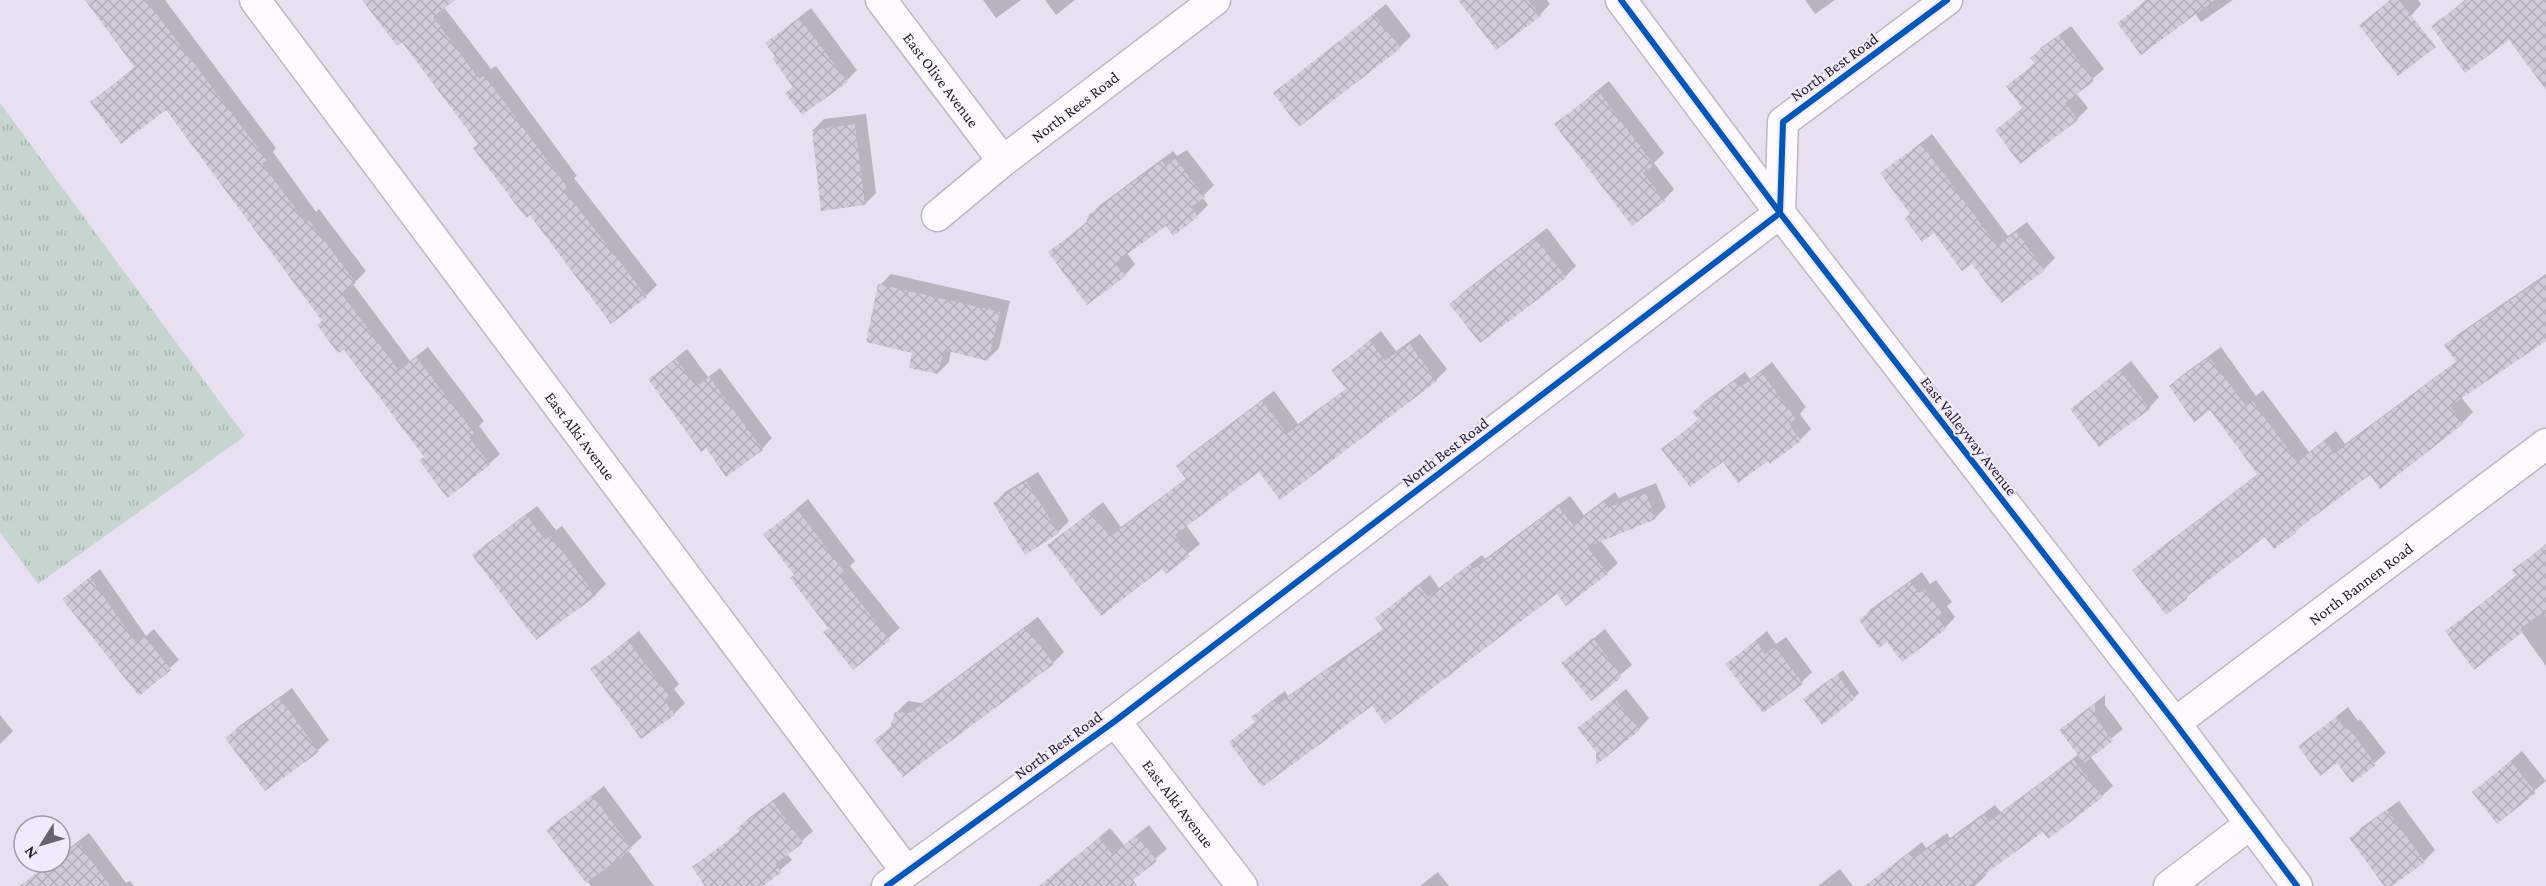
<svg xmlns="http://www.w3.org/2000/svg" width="2546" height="886" font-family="'Crimson Pro',serif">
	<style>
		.grass { fill: url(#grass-tufts) }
		.shadow { fill: #0003 }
		.building { fill: url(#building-cross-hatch) }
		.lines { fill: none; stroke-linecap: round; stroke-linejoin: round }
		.street-casing { stroke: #bdb7c3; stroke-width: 33 }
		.street { stroke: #fcfafd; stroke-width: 30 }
		.cycleway-casing { stroke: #f2e9fb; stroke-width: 10 }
		.cycleway { stroke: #0057b8; stroke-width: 6 }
		.labels { text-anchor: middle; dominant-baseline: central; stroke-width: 4.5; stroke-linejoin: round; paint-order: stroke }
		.street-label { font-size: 16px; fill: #231e29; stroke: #f2e9fb }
	</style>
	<defs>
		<pattern id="grass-tufts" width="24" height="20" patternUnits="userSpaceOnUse" patternTransform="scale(1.5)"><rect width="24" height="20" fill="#c6d5d0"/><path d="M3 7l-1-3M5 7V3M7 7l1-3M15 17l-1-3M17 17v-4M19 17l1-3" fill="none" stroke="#aab6b3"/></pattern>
		<pattern id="building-cross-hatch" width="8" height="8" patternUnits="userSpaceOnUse" patternTransform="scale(1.5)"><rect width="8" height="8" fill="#d1cad8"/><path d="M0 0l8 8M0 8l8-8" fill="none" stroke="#b3adb9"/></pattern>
	</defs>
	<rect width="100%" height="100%" fill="#e8e0f0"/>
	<path class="grass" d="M 0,103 L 245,436 L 38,584 L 0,532 Z"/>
	<path class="shadow" d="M 86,0 L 165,0 L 276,148 L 273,152 L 316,212 L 319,209 L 366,271 L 353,284 L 410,361 L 428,347 L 484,421 L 479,426 L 500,454 L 489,464 L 324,320 L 167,108 L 92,102 L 136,66 Z
		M 364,0 L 446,0 L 443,6 L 491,69 L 496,66 L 577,176 L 574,178 L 657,285 L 646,296 L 531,213 L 402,40 Z
		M 983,0 L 1021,0 L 996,18 Z
		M 1045,0 L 1075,0 L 1056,15 Z
		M 1460,0 L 1547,0 L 1550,4 L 1540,15 Z
		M 1805,0 L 1835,0 L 1815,14 Z
		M 2146,0 L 2233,0 L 2201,22 L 2195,13 L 2119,23 Z
		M 2390,0 L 2418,0 L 2421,4 L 2391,40 L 2361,25 Z
		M 2465,0 L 2546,0 L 2546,87 L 2510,38 L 2433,26 Z
		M 1386,4 L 1411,36 L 1400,47 L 1275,93 Z
		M 811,8 L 857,70 L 847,80 L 787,93 L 794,86 L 767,43 Z
		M 2071,26 L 2104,69 L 2076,93 L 2088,108 L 2077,119 L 1996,130 L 2024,107 L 2008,86 L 2035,63 L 2032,58 L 2042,47 Z
		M 1609,81 L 1664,153 L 1654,163 L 1674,189 L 1664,200 L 1556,124 Z
		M 866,114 L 876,193 L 865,204 L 813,130 L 824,119 Z
		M 1932,134 L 2008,236 L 2027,222 L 2055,258 L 2044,269 L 1972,262 L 1912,214 L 1882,174 Z
		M 1187,150 L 1214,185 L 1202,197 L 1208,205 L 1197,216 L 1166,224 L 1127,253 L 1135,264 L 1125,275 L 1050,252 L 1088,221 L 1089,216 L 1100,205 L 1173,151 L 1177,156 Z
		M 1547,228 L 1576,266 L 1565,277 L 1451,304 L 1462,293 Z
		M 891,274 L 1010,301 L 999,348 L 988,359 L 951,350 L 949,362 L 938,373 L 914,351 L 880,285 Z
		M 2546,274 L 2546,339 L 2461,397 L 2473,412 L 2462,423 L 2370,472 L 2306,521 L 2295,532 L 2266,535 L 2166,613 L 2134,570 L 2145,560 L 2258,474 L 2210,408 L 2170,386 L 2181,376 L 2221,347 L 2256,396 L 2263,390 L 2309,452 L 2336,431 L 2345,444 L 2457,361 L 2446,345 L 2457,335 Z
		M 1381,331 L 1396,351 L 1420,334 L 1447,369 L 1436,380 L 1259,470 L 1186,525 L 1200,544 L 1166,572 L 1163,567 L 1049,545 L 1103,502 L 1121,527 L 1187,478 L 1178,466 L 1189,455 L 1274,391 L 1298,424 L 1347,388 L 1333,370 Z
		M 687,349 L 708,377 L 720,368 L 772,438 L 762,449 L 706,446 L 650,379 Z
		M 2131,361 L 2159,397 L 2149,408 L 2072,409 Z
		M 1772,362 L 1806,407 L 1800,414 L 1811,429 L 1800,440 L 1768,459 L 1723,460 L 1663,449 L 1699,419 L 1694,412 L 1705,401 L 1745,372 L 1750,379 Z
		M 1038,472 L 1069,521 L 1058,532 L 995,503 L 1005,492 Z
		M 1656,483 L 1666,507 L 1655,518 L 1600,540 L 1618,563 L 1607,573 L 1557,592 L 1373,704 L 1231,742 L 1256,721 L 1253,717 L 1264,707 L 1285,691 L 1288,696 L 1385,628 L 1377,618 L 1430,575 L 1439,588 L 1482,555 L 1485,559 L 1570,496 L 1584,515 L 1615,492 L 1619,498 Z
		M 808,499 L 855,561 L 850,566 L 900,628 L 853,668 L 796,575 L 765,535 Z
		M 537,506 L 556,530 L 562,526 L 606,584 L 595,595 L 474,556 L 485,545 Z
		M 2546,544 L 2546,666 L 2521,631 L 2447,632 L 2517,575 L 2514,570 Z
		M 100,569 L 146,636 L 154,629 L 179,660 L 139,694 L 73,591 Z
		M 1922,572 L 1930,584 L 1936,580 L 1952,602 L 1947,606 L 1955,617 L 1945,628 L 1888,640 L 1861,620 L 1871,609 Z
		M 1038,617 L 1064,652 L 1053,663 L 904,775 L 876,740 L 892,726 L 897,712 L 908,701 L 922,703 Z
		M 1605,629 L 1632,665 L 1591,699 L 1563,663 Z
		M 639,631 L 679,684 L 674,689 L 685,703 L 674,714 L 592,669 Z
		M 1767,631 L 1776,644 L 1786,637 L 1812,672 L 1802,682 L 1727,664 Z
		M 1843,670 L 1859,693 L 1854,698 L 1805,699 Z
		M 292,688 L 329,740 L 318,750 L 265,789 L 227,738 L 238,727 Z
		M 1626,689 L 1649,718 L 1639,729 L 1597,751 L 1579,728 Z
		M 2105,695 L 2105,705 L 2123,729 L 2090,756 L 2113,786 L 2102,796 L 2043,829 L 1985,872 L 1987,874 L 1975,886 L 1884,886 L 1878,877 L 1922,842 L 1926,848 L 1947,833 L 1950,838 L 1995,805 L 2001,812 L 2079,754 L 2061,730 Z
		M 2348,707 L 2358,721 L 2360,719 L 2386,753 L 2353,781 L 2337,761 L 2300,746 Z
		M 0,715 L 13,731 L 0,744 Z
		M 2522,751 L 2546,781 L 2497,822 L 2474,792 Z
		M 604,786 L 642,837 L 628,850 L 654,886 L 591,886 L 548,830 Z
		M 784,792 L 813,831 L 787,854 L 792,860 L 761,886 L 707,886 L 694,868 L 741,830 L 739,828 L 750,817 Z
		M 2399,801 L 2435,850 L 2424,861 L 2389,886 L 2386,886 L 2351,838 L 2362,827 Z
		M 1149,825 L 1167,849 L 1122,886 L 1055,886 L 1050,879 L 1110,828 L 1124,845 Z
		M 89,833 L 126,883 L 130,881 L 134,886 L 46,886 L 38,874 L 50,862 L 60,862 L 60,855 Z
		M 1840,869 L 1853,886 L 1818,886 Z
		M 1438,872 L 1449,886 L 1420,886 Z"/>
	<path class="building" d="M 85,0 L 146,0 L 267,160 L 262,163 L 305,222 L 308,219 L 356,283 L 342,294 L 399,371 L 416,357 L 474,433 L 469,437 L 490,465 L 447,498 L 419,460 L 424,457 L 344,350 L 338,353 L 317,325 L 322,321 L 166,110 L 121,144 L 90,102 L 135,68 Z
		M 362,0 L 455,0 L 433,17 L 479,79 L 484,75 L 567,187 L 564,190 L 647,297 L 611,324 L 530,215 L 526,218 L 473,148 L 478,144 L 402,42 L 397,46 Z
		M 1458,0 L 1528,0 L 1541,16 L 1496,50 Z
		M 2148,0 L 2215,0 L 2141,55 L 2117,23 Z
		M 2391,0 L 2399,0 L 2436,47 L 2398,76 L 2359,25 Z
		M 2467,0 L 2546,0 L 2546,90 L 2509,40 L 2465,73 L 2431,26 Z
		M 1374,14 L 1401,48 L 1299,127 L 1273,93 Z
		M 799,18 L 848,82 L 802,115 L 785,93 L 793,87 L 772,58 L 775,56 L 765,43 Z
		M 2059,35 L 2094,81 L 2065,103 L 2078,120 L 2020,164 L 1995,130 L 2023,109 L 2006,86 L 2035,64 L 2030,58 Z
		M 1598,91 L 1654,165 L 1643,173 L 1665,201 L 1632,226 L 1554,124 Z
		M 855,124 L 865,205 L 821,211 L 812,130 Z
		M 1921,143 L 1997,246 L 2016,232 L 2045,270 L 2001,303 L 1972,264 L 1962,271 L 1934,233 L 1922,242 L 1905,219 L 1910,214 L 1880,173 Z
		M 1175,159 L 1205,197 L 1191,207 L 1198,217 L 1173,236 L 1166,226 L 1115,263 L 1126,276 L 1087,305 L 1048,252 L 1086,224 L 1088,215 L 1162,161 L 1166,166 Z
		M 1536,238 L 1566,278 L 1480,343 L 1449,304 Z
		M 2546,276 L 2546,341 L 2450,406 L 2463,424 L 2380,489 L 2370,475 L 2295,531 L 2296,533 L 2274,549 L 2265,537 L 2186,597 L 2188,598 L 2166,615 L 2132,570 L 2258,475 L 2210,410 L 2194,422 L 2169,386 L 2209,357 L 2245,405 L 2252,400 L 2297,462 L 2324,441 L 2334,454 L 2456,362 L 2444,345 Z
		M 878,284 L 1000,312 L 988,361 L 944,350 L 938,374 L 909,368 L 912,353 L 866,342 Z
		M 1370,341 L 1385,361 L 1409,343 L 1437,381 L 1280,500 L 1259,472 L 1175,535 L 1190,556 L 1166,574 L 1162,569 L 1101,616 L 1047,545 L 1091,512 L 1110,537 L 1186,479 L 1176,466 L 1262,401 L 1287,434 L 1346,389 L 1331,370 Z
		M 676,359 L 696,387 L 709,377 L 763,450 L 726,477 L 706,448 L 701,452 L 648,379 Z
		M 2120,371 L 2150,409 L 2099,447 L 2070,409 Z
		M 1761,372 L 1796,419 L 1789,424 L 1801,441 L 1770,464 L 1768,461 L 1738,483 L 1723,462 L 1690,487 L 1661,449 L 1699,420 L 1692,412 L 1734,381 L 1739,388 Z
		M 1026,481 L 1059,533 L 1025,555 L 993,503 Z
		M 1646,493 L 1656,519 L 1587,547 L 1608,574 L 1566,606 L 1557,594 L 1385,724 L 1372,706 L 1262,787 L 1229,742 L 1255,722 L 1251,717 L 1274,701 L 1277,705 L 1330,667 L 1332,669 L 1384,630 L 1375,618 L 1418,585 L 1428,597 L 1470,565 L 1474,569 L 1558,506 L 1573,525 L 1604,502 L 1608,508 Z
		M 797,509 L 845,573 L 840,577 L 890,640 L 853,670 L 823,632 L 828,628 L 790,578 L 794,575 L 763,534 Z
		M 526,515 L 545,540 L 550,535 L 596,596 L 536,640 L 472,555 Z
		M 2546,545 L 2546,617 L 2543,612 L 2520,629 L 2523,632 L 2474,670 L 2445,631 L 2517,577 L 2512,570 Z
		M 90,577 L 136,643 L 145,637 L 171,670 L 139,696 L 62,599 Z
		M 1910,582 L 1919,593 L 1924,589 L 1942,613 L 1937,617 L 1946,629 L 1902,662 L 1887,642 L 1879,648 L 1859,620 Z
		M 1026,627 L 1054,664 L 903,777 L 874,740 L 890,728 L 895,712 L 910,713 Z
		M 1593,638 L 1622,677 L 1591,701 L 1561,663 Z
		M 628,641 L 669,696 L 664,700 L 675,715 L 641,739 L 590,669 Z
		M 1756,641 L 1765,654 L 1775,647 L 1803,684 L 1763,713 L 1725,664 Z
		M 1837,674 L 1855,699 L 1822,725 L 1803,699 Z
		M 280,698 L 319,752 L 265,791 L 225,738 Z
		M 1615,699 L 1640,730 L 1596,765 L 1596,752 L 1577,728 Z
		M 2095,703 L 2095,717 L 2113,741 L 2084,763 L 2059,730 Z
		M 2336,717 L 2346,730 L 2349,728 L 2376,765 L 2352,783 L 2337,763 L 2320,776 L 2298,746 Z
		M 2073,759 L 2103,797 L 2048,839 L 2043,832 L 1968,886 L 1864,886 L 1910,852 L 1915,858 L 1935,843 L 1939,848 L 1984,815 L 1989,822 Z
		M 2511,761 L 2536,793 L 2497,824 L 2472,792 Z
		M 592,795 L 632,849 L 586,883 L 546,830 Z
		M 773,802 L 803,843 L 775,864 L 782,872 L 763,886 L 705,886 L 692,867 L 740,832 L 737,828 Z
		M 2387,810 L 2425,862 L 2392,886 L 2384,886 L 2349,838 Z
		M 1137,835 L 1157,861 L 1133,880 L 1137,886 L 1039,886 L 1099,838 L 1112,854 Z
		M 78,843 L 110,886 L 19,886 L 52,862 L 60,862 L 60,856 Z"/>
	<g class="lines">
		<defs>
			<g id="street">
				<path id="s1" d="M 255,0 L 906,871"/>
				<path id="s2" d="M 881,0 L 1003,161"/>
				<path d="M 1621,0 L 1780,213 L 2175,723 L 2297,886"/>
				<path id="s3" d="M 937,216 L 1003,161 L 1215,0"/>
				<path id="s4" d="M 1115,721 L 1242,886"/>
				<path id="s5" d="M 2175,723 L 2546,444"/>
				<path d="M 887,886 L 1115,721 L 1780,213 L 1783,122 L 1947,0"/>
				<path d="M 2169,886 L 2249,825"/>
			</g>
		</defs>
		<use href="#street" class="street-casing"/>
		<use href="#street" class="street"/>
		<defs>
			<path id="cycleway" d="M 1621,0 L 1780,213 L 2175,723 L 2297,886
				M 887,886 L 1115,721 L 1780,213 L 1783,122 L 1947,0"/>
		</defs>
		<use href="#cycleway" class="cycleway-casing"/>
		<use href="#cycleway" class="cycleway"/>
	</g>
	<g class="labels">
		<g class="street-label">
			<text transform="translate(1834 67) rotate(-36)">North Best Road</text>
			<text stroke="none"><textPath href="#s2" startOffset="100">East Olive Avenue</textPath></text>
			<text stroke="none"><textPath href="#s3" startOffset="176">North Rees Road</textPath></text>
			<text stroke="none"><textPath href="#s1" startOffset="544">East Alki Avenue</textPath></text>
			<text transform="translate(1969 436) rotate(52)">East Valleyway Avenue</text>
			<text transform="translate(1445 452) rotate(-37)">North Best Road</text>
			<text stroke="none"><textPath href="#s5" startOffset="232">North Bannen Road</textPath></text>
			<text transform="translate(1058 745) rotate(-36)">North Best Road</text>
			<text stroke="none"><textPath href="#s4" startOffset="104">East Alki Avenue</textPath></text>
		</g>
	</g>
	<g transform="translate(42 844) rotate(233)"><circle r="28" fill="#f2e9fb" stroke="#9f98a7" stroke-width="1.5"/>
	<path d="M0-4.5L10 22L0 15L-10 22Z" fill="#68626f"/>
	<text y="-9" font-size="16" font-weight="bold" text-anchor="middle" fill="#231e29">N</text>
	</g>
</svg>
